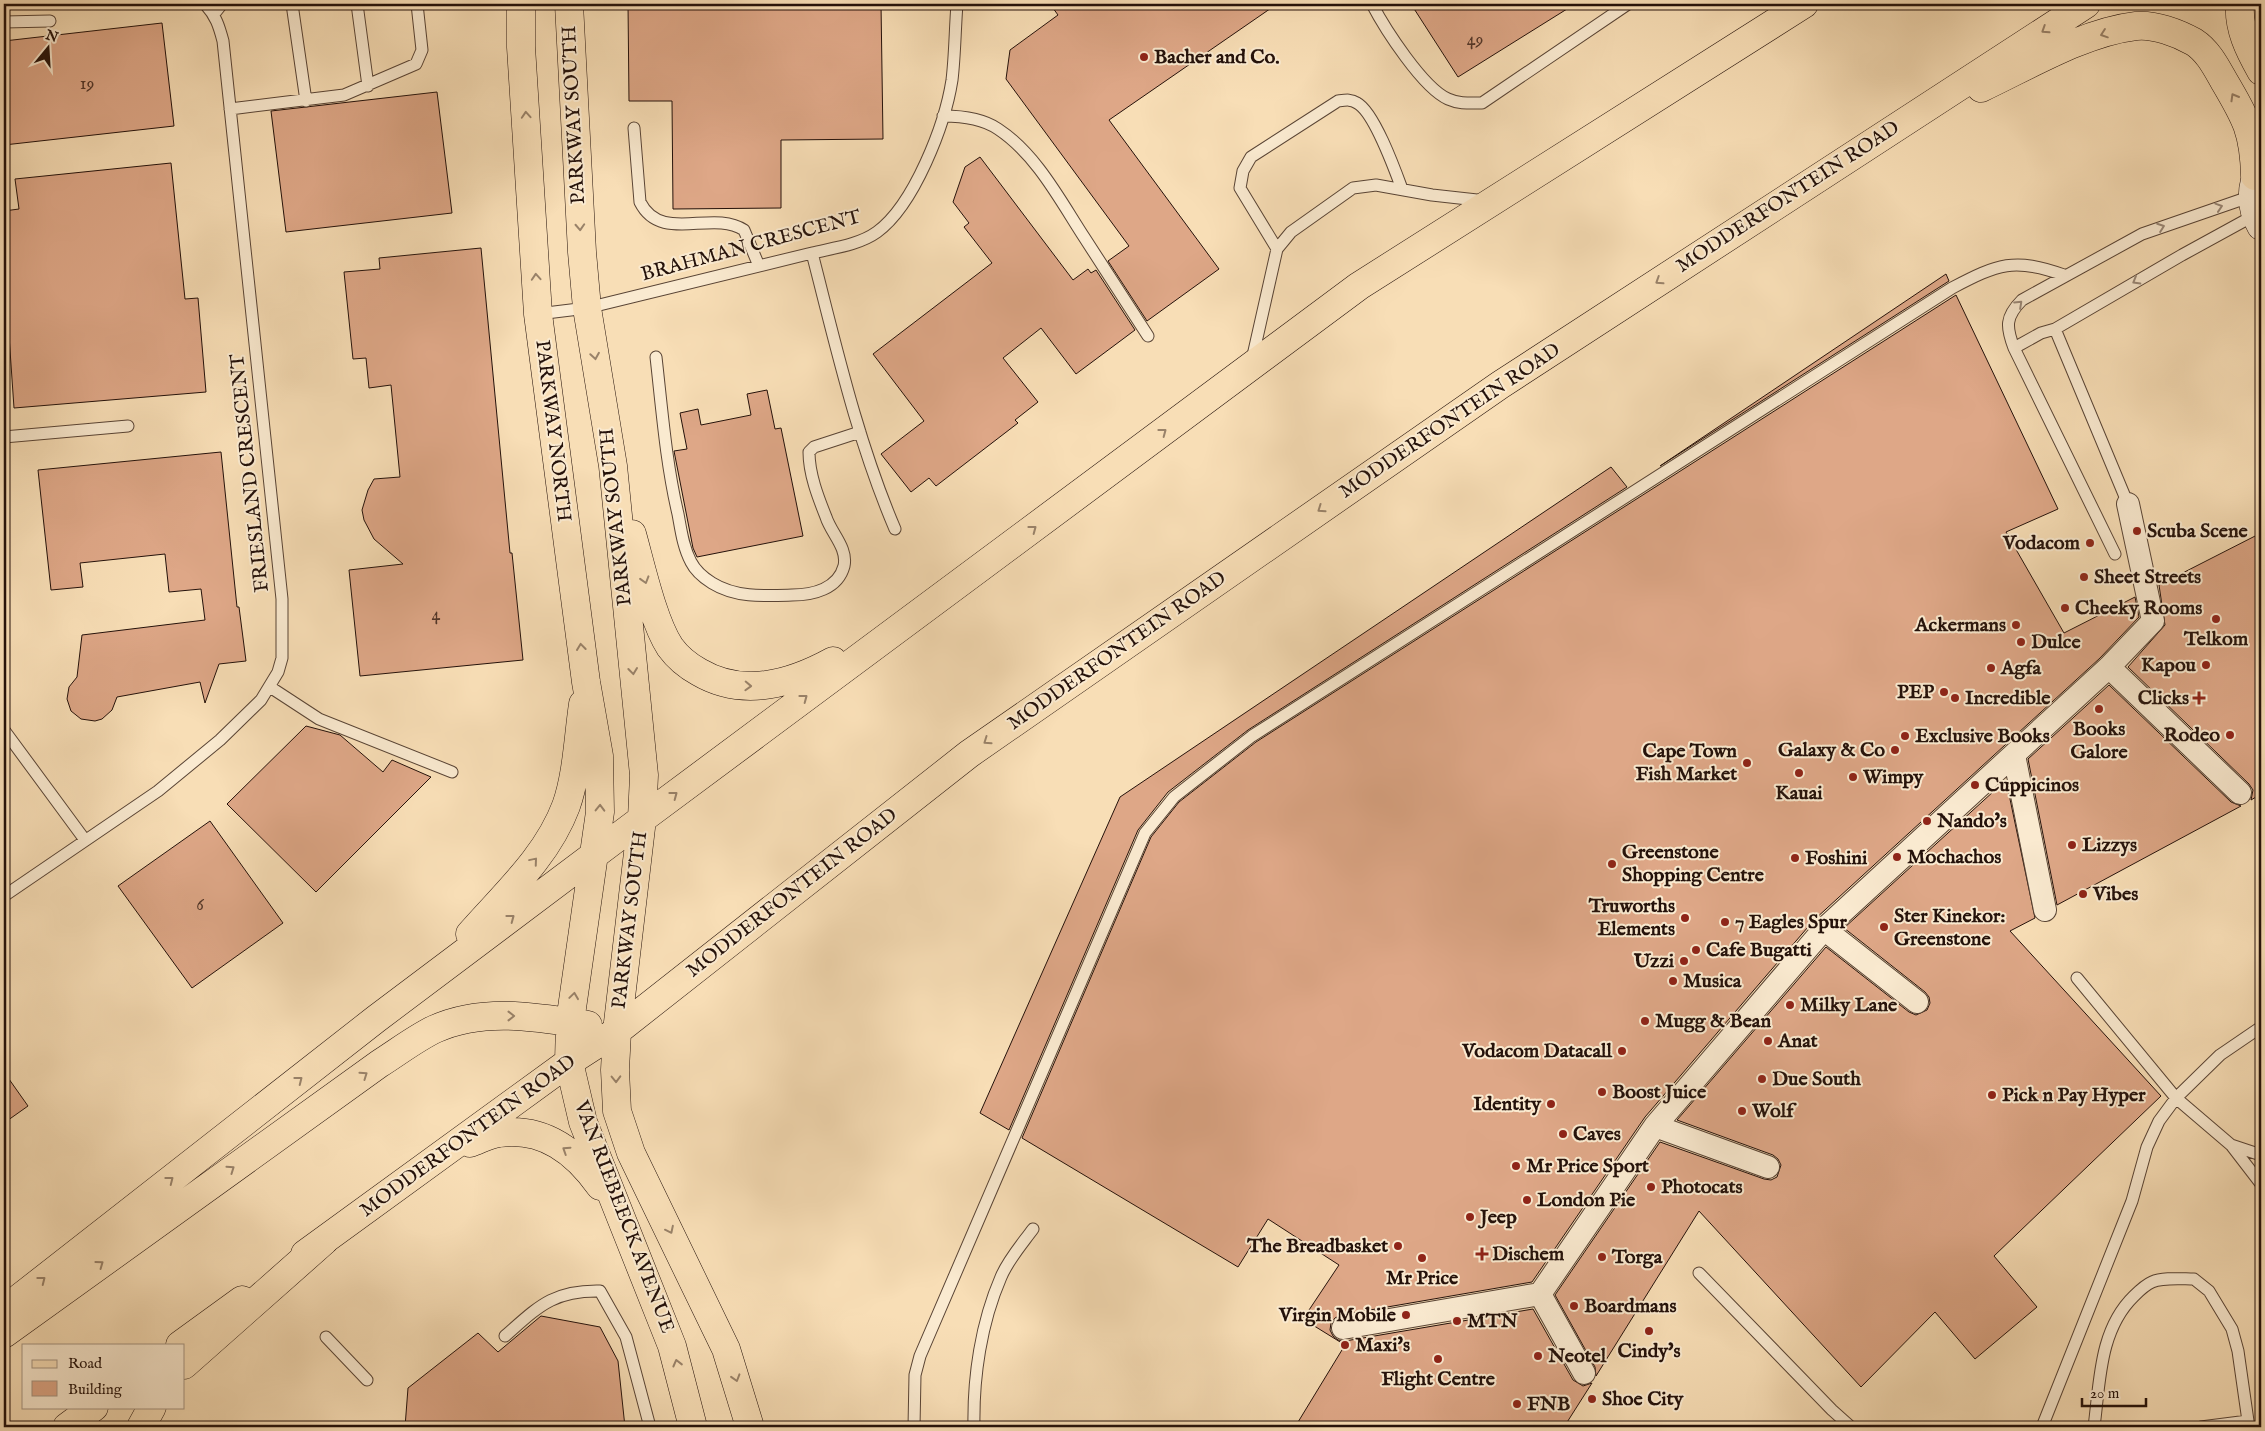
<svg xmlns="http://www.w3.org/2000/svg" width="2265" height="1431" font-family="'IM FELL English',serif">
	<style>
		.building { fill: #dea787; stroke: #24110a }
		.lines { fill: none; stroke-linecap: round; stroke-linejoin: round }
		.lane-casing { stroke: #594435; stroke-width: 13 }
		.street-casing { stroke: #594435; stroke-width: 24 }
		.secondary-casing { stroke: #24110a; stroke-width: 29 }
		.primary-casing { stroke: #24110a; stroke-width: 29 }
		.highway-casing { stroke: #24110a; stroke-width: 29 }
		.lane { stroke: #faead0; stroke-width: 11 }
		.street { stroke: #faead0; stroke-width: 22 }
		.secondary { stroke: #faead0; stroke-width: 28 }
		.primary { stroke: #f8deb6; stroke-width: 28 }
		.highway { stroke: #f8deb6; stroke-width: 28 }
		.oneway { stroke: #998269 }
		.oneway2 { stroke: #9a8877 }
		.poi-dot { fill: #8f2418; stroke: #faead0; stroke-width: 2 }
		.labels { text-anchor: middle; dominant-baseline: central; stroke-width: 4; stroke-linejoin: round; paint-order: stroke }
		.number-label { font-size: 18px; fill: #523629 }
		.poi-label { font-size: 20px; font-weight: bold; fill: #24110a; stroke: #faead0; text-anchor: start }
		.street-label { font-size: 20px; fill: #24110a; stroke: #faead0 }
	</style>
	<rect width="100%" height="100%" fill="#f8deb6"/>
	<filter id="stains"><feTurbulence type="fractalNoise" baseFrequency=".004" numOctaves="4"/><feColorMatrix values="0 0 0 0 .2 0 0 0 0 .09 0 0 0 0 .02 0 0 0 .5 -.17"/></filter>
	<radialGradient id="worn" r=".72"><stop offset=".6" stop-color="#630" stop-opacity="0"/><stop offset="1" stop-color="#630" stop-opacity=".3"/></radialGradient>
	<path class="building" d="M 628,4 L 881,4 L 883,139 L 781,140 L 781,208 L 673,209 L 672,101 L 629,101 Z
		M 1050,4 L 1277,4 L 1109,120 L 1219,269 L 1147,321 L 1108,261 L 1129,246 L 1006,79 L 1010,50 L 1058,15 Z
		M 1411,4 L 1575,4 L 1458,77 Z
		M 162,23 L 174,126 L 4,145 L 4,41 Z
		M 437,92 L 452,213 L 286,232 L 271,111 Z
		M 980,157 L 1073,280 L 1088,269 L 1091,273 L 1096,270 L 1135,330 L 1076,374 L 1041,328 L 1003,358 L 1038,402 L 1015,420 L 1018,423 L 936,486 L 929,478 L 911,492 L 881,454 L 924,421 L 873,354 L 992,263 L 964,227 L 969,223 L 953,202 L 965,167 Z
		M 171,163 L 185,299 L 198,298 L 206,392 L 14,408 L 6,292 L 4,292 L 4,211 L 19,209 L 15,179 Z
		M 481,248 L 510,553 L 512,553 L 523,660 L 360,676 L 349,570 L 403,564 L 374,539 L 364,520 L 362,510 L 368,490 L 374,479 L 400,477 L 391,385 L 369,388 L 366,358 L 353,359 L 344,272 L 380,269 L 379,258 Z
		M 1946,274 L 1949,281 L 1660,466 Z
		M 1956,295 L 2058,509 L 2006,532 L 2064,633 L 2135,597 L 2139,617 L 2100,658 L 1814,920 L 1645,1117 L 1532,1282 L 1341,1315 L 1335,1318 L 1331,1323 L 1330,1330 L 1333,1336 L 1338,1340 L 1345,1341 L 1533,1309 L 1573,1380 L 1583,1386 L 1592,1383 L 1564,1427 L 1295,1427 L 1345,1345 L 1303,1319 L 1339,1265 L 1268,1219 L 1238,1267 L 1022,1138 L 1151,837 L 1179,802 L 1256,742 Z
		M 767,390 L 775,429 L 781,428 L 803,536 L 697,557 L 693,548 L 674,451 L 687,449 L 680,413 L 698,409 L 701,425 L 751,415 L 747,394 Z
		M 221,452 L 237,607 L 239,607 L 246,661 L 219,664 L 205,703 L 200,682 L 117,697 L 112,710 L 102,719 L 95,721 L 81,719 L 71,711 L 67,699 L 69,687 L 77,677 L 82,635 L 205,620 L 201,589 L 169,592 L 165,554 L 80,563 L 83,587 L 51,590 L 38,470 Z
		M 1611,467 L 1627,487 L 1248,730 L 1168,792 L 1138,830 L 1009,1130 L 980,1113 L 1120,797 Z
		M 2261,533 L 2261,794 L 2251,800 L 2253,790 L 2249,784 L 2128,667 L 2165,625 L 2159,585 Z
		M 2109,685 L 2231,802 L 2241,806 L 2057,905 L 2028,759 Z
		M 306,726 L 340,735 L 383,772 L 392,760 L 431,777 L 316,892 L 227,804 Z
		M 2006,780 L 2035,918 L 2010,931 L 2161,1096 L 1994,1256 L 2037,1307 L 1975,1359 L 1935,1312 L 1861,1387 L 1699,1211 L 1596,1376 L 1595,1367 L 1555,1295 L 1660,1142 L 1764,1179 L 1771,1180 L 1777,1177 L 1781,1165 L 1778,1159 L 1773,1155 L 1677,1120 L 1826,947 L 1909,1012 L 1916,1015 L 1927,1010 L 1930,1003 L 1929,997 L 1925,992 L 1844,928 Z
		M 210,821 L 283,923 L 192,988 L 118,886 Z
		M 4,1072 L 28,1106 L 4,1123 Z
		M 541,1316 L 600,1327 L 618,1361 L 625,1427 L 405,1427 L 408,1388 L 478,1333 L 498,1352 Z"/>
	<g class="lines">
		<defs>
			<path id="lane" d="M 292,4 L 306,101
				M 357,4 L 368,86
				M 1372,4 C 1385,29 1423,88 1448,99 C 1459,104 1470,103 1482,103 L 1628,4
				M 214,14 L 222,4
				M 4,22 L 50,21
				M 230,109 L 344,95 L 416,64 L 422,50 L 417,4
				M 943,116 C 962,116 982,118 998,129 C 1036,154 1060,200 1084,237 C 1105,270 1127,303 1148,336
				M 634,128 L 640,202 C 661,244 712,209 744,230 L 759,266
				M 1277,249 L 1240,188 L 1243,171 L 1251,157 L 1338,101 C 1346,100 1351,99 1357,103 C 1374,112 1395,170 1402,189
				M 812,253 C 836,346 857,440 895,529
				M 538,314 L 587,308 L 812,253 C 833,248 859,245 877,232 C 914,205 945,125 952,80 C 955,55 955,29 957,4
				M 2055,329 L 2128,504
				M 2014,348 L 2041,333 L 2055,329 L 2182,255 L 2255,215
				M 656,357 C 662,410 666,463 678,514 C 681,530 683,547 691,562 C 695,570 704,578 712,583 C 736,598 765,596 792,595 C 813,595 838,589 844,566 C 848,548 831,533 826,517 C 818,497 809,474 809,452 L 814,447 L 860,432
				M 1252,360 L 1277,249 L 1291,232 L 1353,188 L 1376,185 L 1432,195 L 1486,201
				M 4,437 L 128,426
				M 2115,554 L 2014,348 C 2006,327 2005,317 2022,300 L 2142,234 L 2252,196
				M 270,687 L 319,719 L 452,772
				M 4,730 L 85,840
				M 4,896 L 158,791 L 220,740 L 261,700 L 278,672 L 282,658 L 282,599 L 223,41 C 219,26 216,16 205,4
				M 2077,978 L 2176,1098 L 2231,1145 L 2261,1184
				M 2231,1145 L 2261,1155
				M 1699,1273 L 1832,1410 L 1851,1427
				M 505,1336 C 538,1307 553,1290 600,1291 L 626,1337 L 650,1427
				M 326,1337 L 367,1380
				M 914,1427 L 915,1375 L 920,1356 L 1145,833 L 1174,797 L 1252,736 L 1952,288 C 1998,264 2014,257 2064,275
				M 974,1427 C 973,1377 981,1323 1001,1277 C 1008,1260 1022,1244 1033,1229
				M 2042,1427 L 2132,1201 L 2147,1147 L 2159,1121 L 2176,1098 L 2220,1055 L 2261,1027
				M 2094,1427 C 2100,1382 2099,1330 2134,1296 C 2139,1291 2145,1285 2152,1282 C 2163,1277 2182,1279 2194,1279 L 2209,1291 L 2232,1329 L 2238,1351 L 2248,1421
				M 2201,1427 L 2248,1421 L 2248,1426"/>
			<path id="street" d="M 2109,667 L 2240,793
				M 2014,755 L 2045,910
				M 1824,929 L 1917,1002
				M 1655,1126 L 1768,1167
				M 1540,1294 L 1584,1373
				M 1343,1328 L 1540,1294 L 1655,1126 L 1824,929 L 2109,667 L 2153,621 L 2128,504"/>
			<path id="secondary" d="M 2261,167 C 2250,186 2250,207 2261,226"/>
			<path id="primary" d="M 521,4 L 521,47 L 538,314 L 586,682 L 599,756 L 600,812 L 570,1022 L 569,1062 L 583,1122 L 672,1346 L 693,1427
				M 569,4 L 582,252 L 587,308 L 613,466 L 644,775 L 642,819 L 617,1031 L 615,1070 L 617,1111 L 631,1153 L 726,1349 L 750,1427
				M 2240,4 C 2238,28 2249,50 2261,71
				M 1981,88 C 2028,66 2084,32 2136,26 C 2154,24 2178,33 2194,42 C 2208,51 2216,67 2224,81 C 2246,118 2254,132 2255,176
				M 632,534 C 641,566 653,621 670,647 C 678,658 688,666 699,672 C 743,698 791,684 833,661
				M 470,934 C 504,895 547,857 566,806 C 577,775 578,738 583,704
				M 470,1143 C 479,1140 489,1134 499,1133 C 544,1127 576,1152 600,1186
				M 305,1254 L 569,1062 L 617,1031 L 969,754 L 1500,385 L 2086,4
				M 4,1310 L 376,1019 L 642,819 L 1359,286 L 1804,4
				M 4,1334 L 379,1064 C 398,1052 416,1038 435,1029 C 483,1007 538,1017 588,1025
				M 180,1345 L 242,1300
				M 67,1427 L 94,1407"/>
			<path id="highway" d="M 184,1365 L 324,1241
				M 141,1427 L 152,1407"/>
		</defs>
		<use href="#lane" class="lane-casing"/>
		<use href="#street" class="street-casing"/>
		<use href="#secondary" class="secondary-casing"/>
		<use href="#primary" class="primary-casing"/>
		<use href="#highway" class="highway-casing"/>
		<use href="#lane" class="lane"/>
		<use href="#street" class="street"/>
		<use href="#secondary" class="secondary"/>
		<use href="#primary" class="primary"/>
		<use href="#highway" class="highway"/>
	</g>
	<defs><path id="oneway-chevron" d="M-2-3.5L2.5 0L-2 3.5" fill="none" stroke-width="1.6" stroke-linecap="round" stroke-linejoin="round" transform="scale(1.25)"/></defs>
	<g class="oneway">
		<use href="#oneway-chevron" transform="translate(2045 30) rotate(147)"/>
		<use href="#oneway-chevron" transform="translate(2104 34) rotate(161)"/>
		<use href="#oneway-chevron" transform="translate(2234 97) rotate(-120)"/>
		<use href="#oneway-chevron" transform="translate(526 115) rotate(-94)"/>
		<use href="#oneway-chevron" transform="translate(580 227) rotate(87)"/>
		<use href="#oneway-chevron" transform="translate(536 277) rotate(-94)"/>
		<use href="#oneway-chevron" transform="translate(1659 281) rotate(147)"/>
		<use href="#oneway-chevron" transform="translate(595 356) rotate(81)"/>
		<use href="#oneway-chevron" transform="translate(1163 432) rotate(-37)"/>
		<use href="#oneway-chevron" transform="translate(1321 509) rotate(145)"/>
		<use href="#oneway-chevron" transform="translate(1033 529) rotate(-37)"/>
		<use href="#oneway-chevron" transform="translate(645 580) rotate(73)"/>
		<use href="#oneway-chevron" transform="translate(581 647) rotate(-97)"/>
		<use href="#oneway-chevron" transform="translate(633 671) rotate(83)"/>
		<use href="#oneway-chevron" transform="translate(748 686) rotate(2)"/>
		<use href="#oneway-chevron" transform="translate(804 698) rotate(-37)"/>
		<use href="#oneway-chevron" transform="translate(987 741) rotate(145)"/>
		<use href="#oneway-chevron" transform="translate(674 795) rotate(-37)"/>
		<use href="#oneway-chevron" transform="translate(600 808) rotate(-89)"/>
		<use href="#oneway-chevron" transform="translate(534 861) rotate(-50)"/>
		<use href="#oneway-chevron" transform="translate(511 918) rotate(-37)"/>
		<use href="#oneway-chevron" transform="translate(574 996) rotate(-82)"/>
		<use href="#oneway-chevron" transform="translate(511 1016)"/>
		<use href="#oneway-chevron" transform="translate(364 1075) rotate(-35)"/>
		<use href="#oneway-chevron" transform="translate(616 1079) rotate(89)"/>
		<use href="#oneway-chevron" transform="translate(299 1080) rotate(-38)"/>
		<use href="#oneway-chevron" transform="translate(566 1150) rotate(-147)"/>
		<use href="#oneway-chevron" transform="translate(231 1169) rotate(-35)"/>
		<use href="#oneway-chevron" transform="translate(170 1180) rotate(-38)"/>
		<use href="#oneway-chevron" transform="translate(670 1230) rotate(64)"/>
		<use href="#oneway-chevron" transform="translate(100 1264) rotate(-36)"/>
		<use href="#oneway-chevron" transform="translate(42 1280) rotate(-38)"/>
		<use href="#oneway-chevron" transform="translate(677 1363) rotate(-104)"/>
		<use href="#oneway-chevron" transform="translate(736 1378) rotate(73)"/>
	</g>
	<g class="oneway2">
		<use href="#oneway-chevron" transform="translate(2219 207) rotate(-18)"/>
		<use href="#oneway-chevron" transform="translate(2161 227) rotate(-20)"/>
		<use href="#oneway-chevron" transform="translate(2136 281) rotate(150)"/>
		<use href="#oneway-chevron" transform="translate(2019 304) rotate(-43)"/>
	</g>
	<g class="poi-dot">
		<circle cx="1144" cy="57" r="5"/>
		<circle cx="2137" cy="531" r="5"/>
		<circle cx="2090" cy="543" r="5"/>
		<circle cx="2084" cy="577" r="5"/>
		<circle cx="2065" cy="608" r="5"/>
		<circle cx="2216" cy="619" r="5"/>
		<circle cx="2016" cy="625" r="5"/>
		<circle cx="2021" cy="642" r="5"/>
		<circle cx="2206" cy="665" r="5"/>
		<circle cx="1991" cy="668" r="5"/>
		<circle cx="1944" cy="692" r="5"/>
		<circle cx="1955" cy="698" r="5"/>
		<path d="M2196.5 690.5h5v5h5v5h-5v5h-5v-5h-5v-5h5z"/>
		<circle cx="2099" cy="709" r="5"/>
		<circle cx="2230" cy="735" r="5"/>
		<circle cx="1905" cy="736" r="5"/>
		<circle cx="1895" cy="750" r="5"/>
		<circle cx="1747" cy="763" r="5"/>
		<circle cx="1799" cy="773" r="5"/>
		<circle cx="1853" cy="777" r="5"/>
		<circle cx="1975" cy="785" r="5"/>
		<circle cx="1927" cy="821" r="5"/>
		<circle cx="2072" cy="845" r="5"/>
		<circle cx="1897" cy="857" r="5"/>
		<circle cx="1795" cy="858" r="5"/>
		<circle cx="1612" cy="864" r="5"/>
		<circle cx="2083" cy="894" r="5"/>
		<circle cx="1685" cy="918" r="5"/>
		<circle cx="1725" cy="922" r="5"/>
		<circle cx="1884" cy="927" r="5"/>
		<circle cx="1696" cy="950" r="5"/>
		<circle cx="1684" cy="961" r="5"/>
		<circle cx="1673" cy="981" r="5"/>
		<circle cx="1790" cy="1005" r="5"/>
		<circle cx="1645" cy="1021" r="5"/>
		<circle cx="1768" cy="1041" r="5"/>
		<circle cx="1622" cy="1051" r="5"/>
		<circle cx="1762" cy="1079" r="5"/>
		<circle cx="1602" cy="1092" r="5"/>
		<circle cx="1992" cy="1095" r="5"/>
		<circle cx="1551" cy="1104" r="5"/>
		<circle cx="1742" cy="1111" r="5"/>
		<circle cx="1563" cy="1134" r="5"/>
		<circle cx="1516" cy="1166" r="5"/>
		<circle cx="1651" cy="1187" r="5"/>
		<circle cx="1527" cy="1200" r="5"/>
		<circle cx="1470" cy="1217" r="5"/>
		<circle cx="1398" cy="1246" r="5"/>
		<path d="M1479.5 1246.5h5v5h5v5h-5v5h-5v-5h-5v-5h5z"/>
		<circle cx="1602" cy="1257" r="5"/>
		<circle cx="1422" cy="1258" r="5"/>
		<circle cx="1574" cy="1306" r="5"/>
		<circle cx="1406" cy="1315" r="5"/>
		<circle cx="1457" cy="1321" r="5"/>
		<circle cx="1649" cy="1331" r="5"/>
		<circle cx="1345" cy="1345" r="5"/>
		<circle cx="1538" cy="1356" r="5"/>
		<circle cx="1438" cy="1359" r="5"/>
		<circle cx="1592" cy="1399" r="5"/>
		<circle cx="1517" cy="1404" r="5"/>
	</g>
	<g class="labels">
		<g class="number-label">
			<text x="1475" y="40">49</text>
			<text x="87" y="84">19</text>
			<text x="436" y="615">4</text>
			<text x="200" y="905">6</text>
		</g>
		<g class="poi-label">
			<text x="1154" y="57">Bacher and Co.</text>
			<text x="2147" y="531">Scuba Scene</text>
			<text x="2080" y="543" text-anchor="end">Vodacom</text>
			<text x="2094" y="577">Sheet Streets</text>
			<text x="2075" y="608">Cheeky Rooms</text>
			<text x="2006" y="625" text-anchor="end">Ackermans</text>
			<text x="2216" y="639" text-anchor="middle">Telkom</text>
			<text x="2031" y="642">Dulce</text>
			<text x="2196" y="665" text-anchor="end">Kapou</text>
			<text x="2001" y="668">Agfa</text>
			<text x="1934" y="692" text-anchor="end">PEP</text>
			<text x="1965" y="698">Incredible</text>
			<text x="2189" y="698" text-anchor="end">Clicks</text>
			<text x="2099" y="729" text-anchor="middle">Books<tspan x="2099" dy="23">Galore</tspan></text>
			<text x="2220" y="735" text-anchor="end">Rodeo</text>
			<text x="1915" y="736">Exclusive Books</text>
			<text x="1885" y="750" text-anchor="end">Galaxy &amp; Co</text>
			<text x="1737" y="751" text-anchor="end">Cape Town<tspan x="1737" dy="23">Fish Market</tspan></text>
			<text x="1863" y="777">Wimpy</text>
			<text x="1985" y="785">Cuppicinos</text>
			<text x="1799" y="793" text-anchor="middle">Kauai</text>
			<text x="1937" y="821">Nando's</text>
			<text x="2082" y="845">Lizzys</text>
			<text x="1622" y="852">Greenstone<tspan x="1622" dy="23">Shopping Centre</tspan></text>
			<text x="1907" y="857">Mochachos</text>
			<text x="1805" y="858">Foshini</text>
			<text x="2093" y="894">Vibes</text>
			<text x="1675" y="906" text-anchor="end">Truworths<tspan x="1675" dy="23">Elements</tspan></text>
			<text x="1894" y="916">Ster Kinekor:<tspan x="1894" dy="23">Greenstone</tspan></text>
			<text x="1735" y="922">7 Eagles Spur</text>
			<text x="1706" y="950">Cafe Bugatti</text>
			<text x="1674" y="961" text-anchor="end">Uzzi</text>
			<text x="1683" y="981">Musica</text>
			<text x="1800" y="1005">Milky Lane</text>
			<text x="1655" y="1021">Mugg &amp; Bean</text>
			<text x="1778" y="1041">Anat</text>
			<text x="1612" y="1051" text-anchor="end">Vodacom Datacall</text>
			<text x="1772" y="1079">Due South</text>
			<text x="1612" y="1092">Boost Juice</text>
			<text x="2002" y="1095">Pick n Pay Hyper</text>
			<text x="1541" y="1104" text-anchor="end">Identity</text>
			<text x="1752" y="1111">Wolf</text>
			<text x="1573" y="1134">Caves</text>
			<text x="1526" y="1166">Mr Price Sport</text>
			<text x="1661" y="1187">Photocats</text>
			<text x="1537" y="1200">London Pie</text>
			<text x="1480" y="1217">Jeep</text>
			<text x="1388" y="1246" text-anchor="end">The Breadbasket</text>
			<text x="1492" y="1254">Dischem</text>
			<text x="1612" y="1257">Torga</text>
			<text x="1422" y="1278" text-anchor="middle">Mr Price</text>
			<text x="1584" y="1306">Boardmans</text>
			<text x="1396" y="1315" text-anchor="end">Virgin Mobile</text>
			<text x="1467" y="1321">MTN</text>
			<text x="1355" y="1345">Maxi's</text>
			<text x="1649" y="1351" text-anchor="middle">Cindy's</text>
			<text x="1548" y="1356">Neotel</text>
			<text x="1438" y="1379" text-anchor="middle">Flight Centre</text>
			<text x="1602" y="1399">Shoe City</text>
			<text x="1527" y="1404">FNB</text>
		</g>
		<g class="street-label">
			<text transform="translate(574 115) rotate(-93)">PARKWAY SOUTH</text>
			<text transform="translate(1788 197) rotate(-33)">MODDERFONTEIN ROAD</text>
			<text transform="translate(751 246) rotate(-15)">BRAHMAN CRESCENT</text>
			<text transform="translate(1450 421) rotate(-34)">MODDERFONTEIN ROAD</text>
			<text transform="translate(553 431) rotate(83)">PARKWAY NORTH</text>
			<text transform="translate(250 473) rotate(-96)">FRIESLAND CRESCENT</text>
			<text transform="translate(616 517) rotate(-96)">PARKWAY SOUTH</text>
			<text transform="translate(1117 651) rotate(-35)">MODDERFONTEIN ROAD</text>
			<text transform="translate(792 893) rotate(-38)">MODDERFONTEIN ROAD</text>
			<text transform="translate(630 920) rotate(-83)">PARKWAY SOUTH</text>
			<text transform="translate(468 1136) rotate(-36)">MODDERFONTEIN ROAD</text>
			<text transform="translate(624 1217) rotate(69)">VAN RIEBEECK AVENUE</text>
		</g>
	</g>
	<rect width="2265" height="1431" fill="none" stroke="#f8deb6" stroke-width="20"/>
	<rect x="5" y="5" width="2255" height="1421" fill="none" stroke="#24110a" stroke-width="2.5"/>
	<rect x="10" y="10" width="2245" height="1411" fill="none" stroke="#24110a"/>
	<rect x="22" y="1344" width="162" height="65" fill="#faead0" stroke="#a49381"/>
	<rect x="32" y="1360" width="25" height="8" fill="#f8deb6" stroke="#a49381"/>
	<text x="68" y="1368" font-size="15" fill="#24110a">Road</text>
	<rect x="32" y="1381" width="25" height="15" fill="#dea787" stroke="#a49381"/>
	<text x="68" y="1394" font-size="15" fill="#24110a">Building</text>
	<g transform="translate(48 48) rotate(18)" stroke="#faead0" stroke-width="4" paint-order="stroke">
	<path d="M0-4L9 19L0 12L-9 19Z" fill="#24110a"/>
	<text y="-8" font-size="14" font-weight="bold" text-anchor="middle" fill="#24110a">N</text>
	</g>
	<path d="M2082 1398v8h64v-8" fill="none" stroke="#24110a" stroke-width="2.5"/>
	<text x="2090" y="1398" font-size="15" fill="#24110a" stroke="#faead0" stroke-width="4" paint-order="stroke">20 m</text>
	<rect width="100%" height="100%" filter="url(#stains)"/>
	<rect width="100%" height="100%" fill="url(#worn)"/>
</svg>
